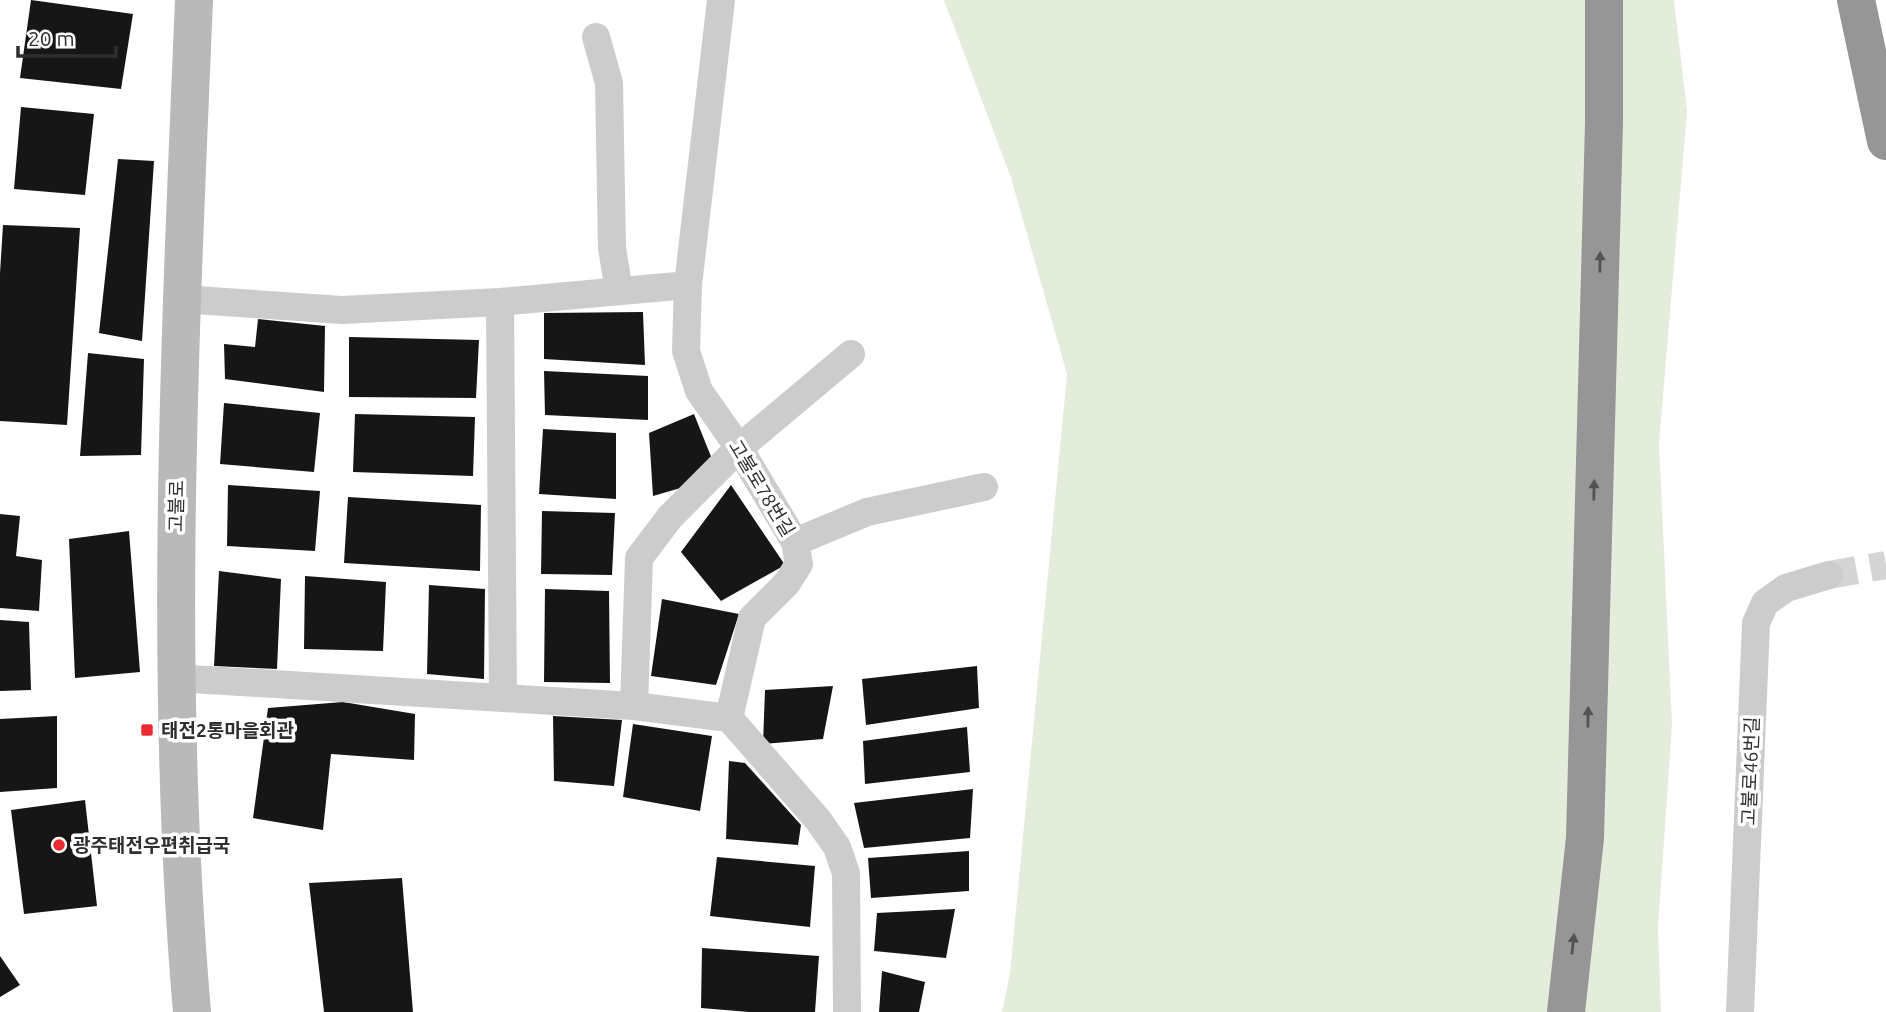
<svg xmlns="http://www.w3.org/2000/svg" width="1886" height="1012" font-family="Ubuntu,'Noto Sans KR',sans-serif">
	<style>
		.green { fill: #e4eddc }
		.building { fill: #161616 }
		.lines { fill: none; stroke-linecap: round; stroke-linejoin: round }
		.street-tunnel { stroke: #d5d5d5; stroke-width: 28; stroke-dasharray: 28 14; stroke-linecap: butt }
		.street { stroke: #ccc; stroke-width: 28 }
		.secondary { stroke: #b9b9b9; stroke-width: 38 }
		.highway { stroke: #969696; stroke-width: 38 }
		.oneway { fill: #535353 }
		.poi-dot { fill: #ec2b31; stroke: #fff; stroke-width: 2.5 }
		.labels { text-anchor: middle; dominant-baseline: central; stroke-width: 7; stroke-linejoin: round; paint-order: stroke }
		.street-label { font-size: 19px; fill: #2f2f2f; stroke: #fff }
		.poi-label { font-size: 19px; font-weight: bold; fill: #2f2f2f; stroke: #fff; text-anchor: start }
	</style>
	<rect width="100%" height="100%" fill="#fff"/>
	<path class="green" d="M 944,0 L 1674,0 L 1687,111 L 1659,443 L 1672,724 L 1658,928 L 1661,1012 L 1002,1012 L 1010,973 L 1067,374 L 1011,178 Z"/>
	<path class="building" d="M 31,0 L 133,14 L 121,89 L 20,78 Z
		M 21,107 L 94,114 L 85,195 L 14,189 Z
		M 118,159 L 154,161 L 142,341 L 99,333 Z
		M 3,225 L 80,228 L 67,425 L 0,421 L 0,273 Z
		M 643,312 L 645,365 L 544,359 L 544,313 Z
		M 258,319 L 325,326 L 324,392 L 225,379 L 224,344 L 255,347 Z
		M 349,337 L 479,340 L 476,398 L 349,397 Z
		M 88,353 L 144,359 L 141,455 L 80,456 Z
		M 544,371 L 648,376 L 648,420 L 545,415 Z
		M 224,403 L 320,413 L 314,472 L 220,464 Z
		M 355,414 L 475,417 L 473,476 L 353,472 Z
		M 694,414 L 712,459 L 684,487 L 653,496 L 649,433 Z
		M 543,429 L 616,433 L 616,499 L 539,494 Z
		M 228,485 L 320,491 L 315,551 L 227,546 Z
		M 731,485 L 785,565 L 721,601 L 681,552 Z
		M 348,497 L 481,505 L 480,571 L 344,563 Z
		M 542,511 L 615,513 L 612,575 L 541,574 Z
		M 0,514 L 20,516 L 16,556 L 42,560 L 39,611 L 0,608 Z
		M 129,531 L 140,672 L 75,678 L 69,539 Z
		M 219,571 L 281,579 L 277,669 L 214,666 Z
		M 305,576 L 386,582 L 383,651 L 304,649 Z
		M 429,585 L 485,589 L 484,679 L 427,674 Z
		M 545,589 L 609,591 L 610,683 L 544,682 Z
		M 662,599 L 739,614 L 716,685 L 651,676 Z
		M 0,620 L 29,622 L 31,690 L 0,691 Z
		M 977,666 L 979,708 L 866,725 L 862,679 Z
		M 833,686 L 823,739 L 763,744 L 765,690 Z
		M 343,702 L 415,714 L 414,760 L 331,754 L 323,830 L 253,818 L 268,708 Z
		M 57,716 L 57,788 L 0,792 L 0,719 Z
		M 553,716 L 622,720 L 614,786 L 554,781 Z
		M 633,724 L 712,736 L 700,811 L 623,797 Z
		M 967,727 L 970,772 L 865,784 L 863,741 Z
		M 729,761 L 745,763 L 801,825 L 798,845 L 726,839 Z
		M 973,789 L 970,838 L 864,848 L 854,803 Z
		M 85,800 L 97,906 L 24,914 L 11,810 Z
		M 969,851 L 969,891 L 871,898 L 868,858 Z
		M 717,857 L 815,866 L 810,927 L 710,916 Z
		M 402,878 L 413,1012 L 324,1012 L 309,883 Z
		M 955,909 L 946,958 L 874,951 L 877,913 Z
		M 702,948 L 819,956 L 815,1012 L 749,1012 L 701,1008 Z
		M 0,956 L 20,985 L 0,997 Z
		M 882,971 L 925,982 L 919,1012 L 879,1012 Z"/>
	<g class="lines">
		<path class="street-tunnel" d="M 1829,575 L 1886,565"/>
		<path class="street" d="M 721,0 L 688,285 L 686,351 L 699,391 L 739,448 L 795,542 L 799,564 L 787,583 L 752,618 L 729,718 L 818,820 L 837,847 L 846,873 L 847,1012
			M 596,37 L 609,83 L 612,248 L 619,291
			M 181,299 L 342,310 L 500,302 L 688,285
			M 500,302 L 503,698
			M 795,542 L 867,512 L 984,487
			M 175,678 L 634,706 L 729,718
			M 634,706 L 639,558 L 670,517 L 739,448 L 851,354
			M 1740,1012 L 1756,623 L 1765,603 L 1786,588 L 1829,575"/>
		<path class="secondary" d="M 192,1012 C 163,675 180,337 194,0"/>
		<path class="highway" d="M 1856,0 L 1886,141
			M 1566,1012 L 1585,838 L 1604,123 L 1604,0"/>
	</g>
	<defs><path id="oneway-solid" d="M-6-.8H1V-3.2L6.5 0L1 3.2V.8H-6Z" transform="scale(1.75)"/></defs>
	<g class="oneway">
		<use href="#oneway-solid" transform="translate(1600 262) rotate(-89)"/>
		<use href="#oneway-solid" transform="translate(1594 490) rotate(-89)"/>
		<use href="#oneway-solid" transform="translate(1588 717) rotate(-89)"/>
		<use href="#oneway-solid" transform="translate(1573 944) rotate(-84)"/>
	</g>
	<g class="poi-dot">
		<rect x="140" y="723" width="14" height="14" rx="3.5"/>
		<circle cx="59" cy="845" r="7"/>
	</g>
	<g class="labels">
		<g class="street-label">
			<text transform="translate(762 488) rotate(59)">고불로78번길</text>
			<text transform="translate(176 506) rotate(-89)">고불로</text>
			<text transform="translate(1750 771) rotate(-88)">고불로46번길</text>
		</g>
		<g class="poi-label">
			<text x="161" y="730">태전2통마을회관</text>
			<text x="73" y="845">광주태전우편취급국</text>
		</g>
	</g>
	<path d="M18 46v10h98v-10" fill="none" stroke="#2f2f2f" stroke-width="3.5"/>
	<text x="28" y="46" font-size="21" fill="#2f2f2f" stroke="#ffffff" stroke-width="5" paint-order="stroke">20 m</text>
</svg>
